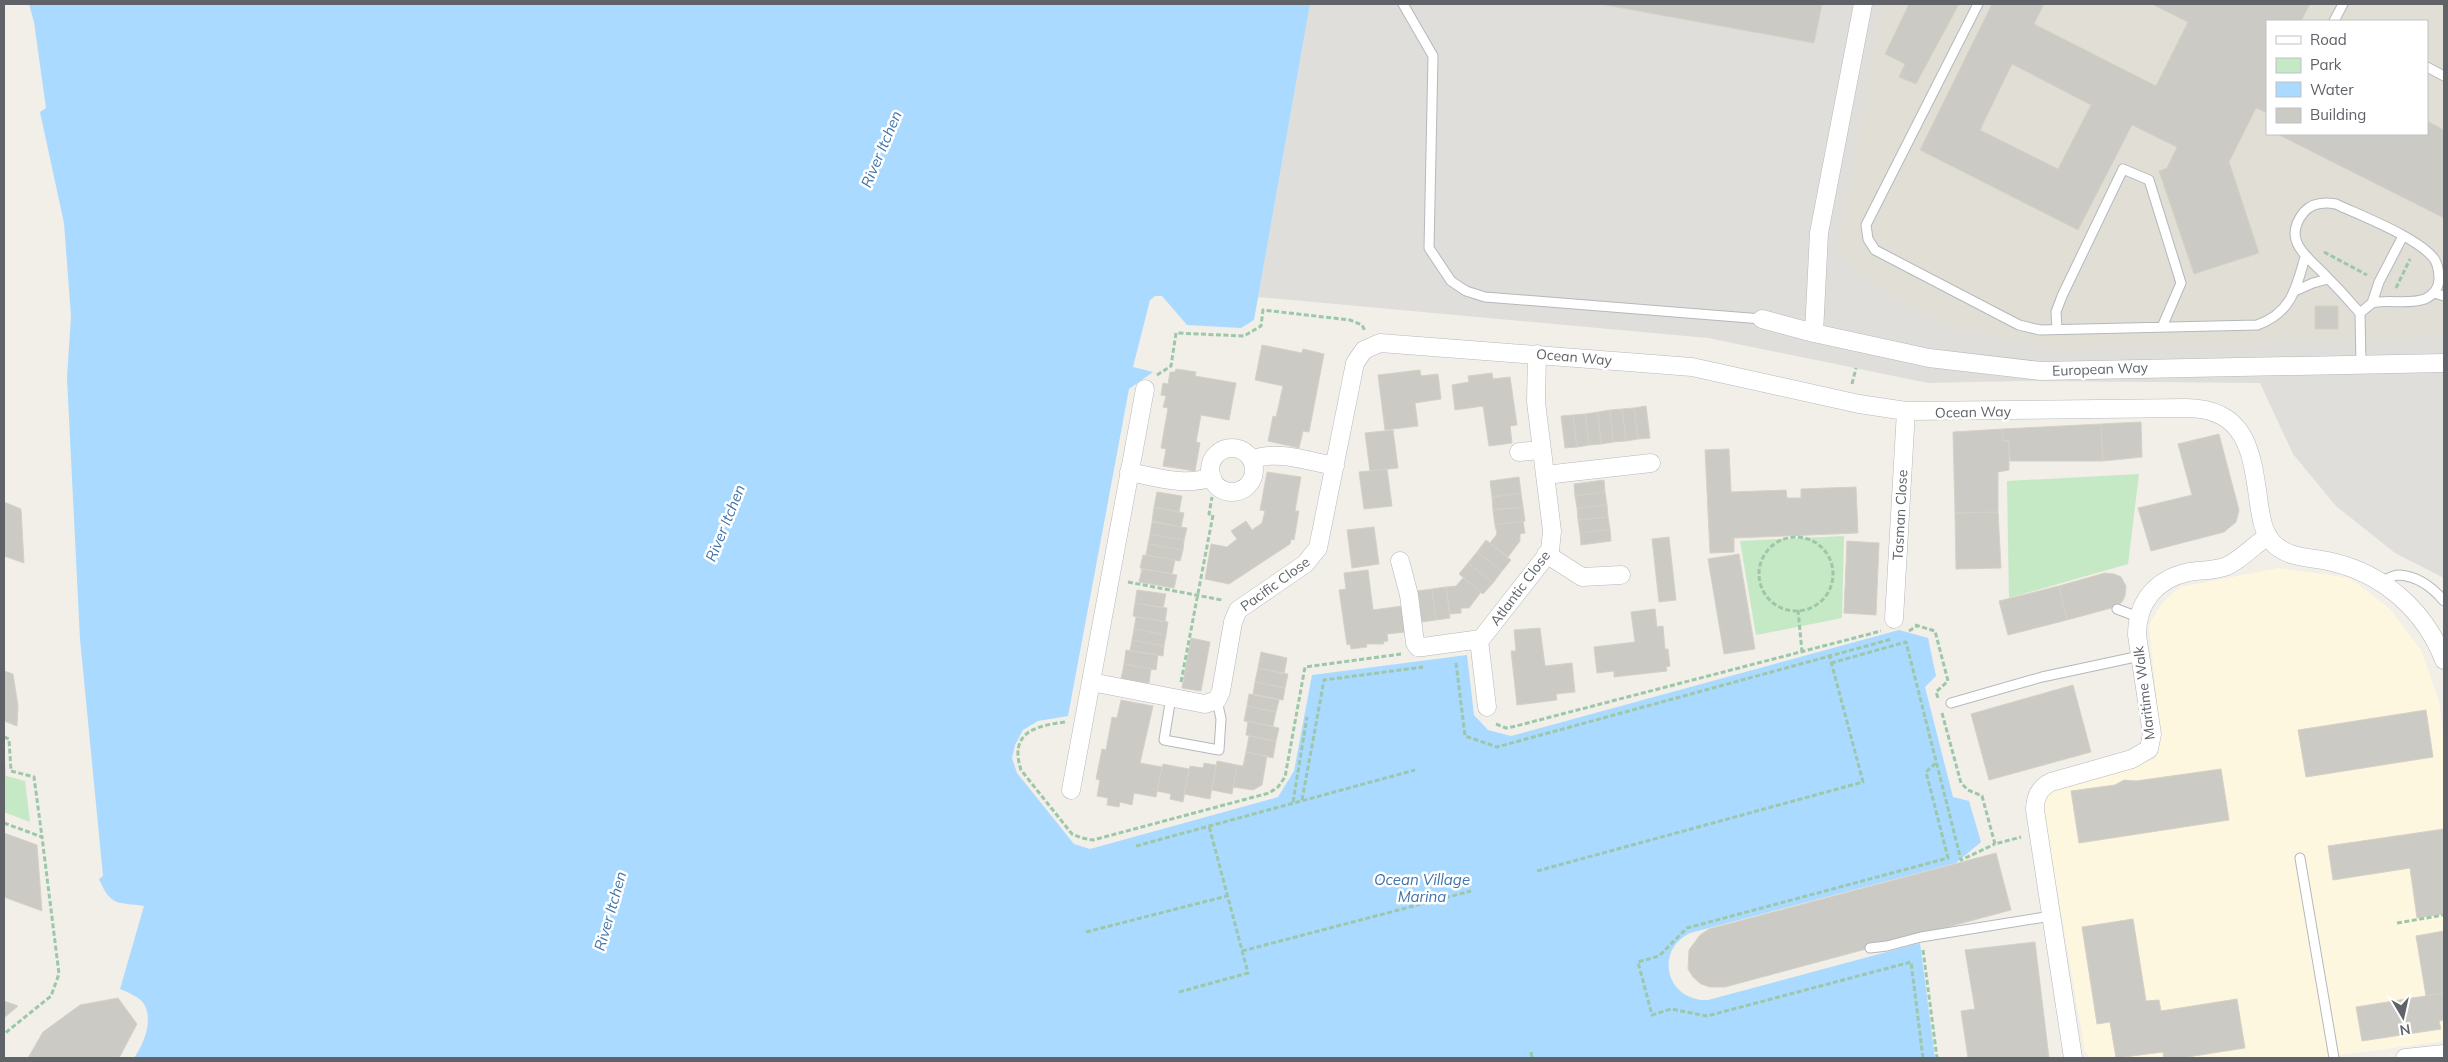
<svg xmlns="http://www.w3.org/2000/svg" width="2448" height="1062" font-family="Mulish,sans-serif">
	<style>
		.commercial { fill: #fef7e0 }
		.industrial { fill: #e0deda; fill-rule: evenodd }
		.education { fill: #e1ded6; fill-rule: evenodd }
		.green { fill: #c5e8c5 }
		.water { fill: #aadaff }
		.building { fill: #cccac5; stroke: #d6d1c6; fill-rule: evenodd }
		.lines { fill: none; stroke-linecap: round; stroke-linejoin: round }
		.service-casing { stroke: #b5b8bc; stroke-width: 11 }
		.minor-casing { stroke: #b5b8bc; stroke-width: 19 }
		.path { stroke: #9cc7a9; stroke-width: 3; stroke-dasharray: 5 2.5; stroke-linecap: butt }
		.service { stroke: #fff; stroke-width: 9 }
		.minor { stroke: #fff; stroke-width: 18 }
		.labels { text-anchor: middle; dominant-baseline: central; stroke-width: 5; stroke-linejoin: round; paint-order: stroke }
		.street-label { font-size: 14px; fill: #5f6368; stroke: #fff }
		.water-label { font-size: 15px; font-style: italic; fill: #4174aa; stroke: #fff }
	</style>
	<rect width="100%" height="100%" fill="#f1efe8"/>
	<path class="commercial" d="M 2279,568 L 2350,578 L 2390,609 L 2421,650 L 2439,701 L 2444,742 L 2444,1041 L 2319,1058 L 2091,1058 L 2085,1052 L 2043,807 L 2046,795 L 2058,788 L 2155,759 L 2160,736 L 2149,625 L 2162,603 L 2180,587 Z"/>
	<path class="industrial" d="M 1310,4 L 2444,4 L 2444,578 L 2395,553 L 2336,506 L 2293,454 L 2260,383 L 2020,381 L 1928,383 L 1708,338 L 1258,297 ZM 2267,21 L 2427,21 L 2427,134 L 2267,134 Z"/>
	<path class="education" d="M 1883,4 L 2444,4 L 2444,337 L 2056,350 L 1939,323 L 1883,290 L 1836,252 ZM 2267,21 L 2427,21 L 2427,134 L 2267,134 Z"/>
	<path class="green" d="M 2139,474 L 2128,564 L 2009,598 L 2007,481 Z
		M 1844,536 L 1842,618 L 1756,635 L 1740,541 Z
		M 4,742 L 6,776 L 25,781 L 30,822 L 4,812 Z"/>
	<path class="water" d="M 29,4 L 1310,4 L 1254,320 L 1241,328 L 1187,325 L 1162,296 L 1155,296 L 1150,300 L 1133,367 L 1153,372 L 1129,389 L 1068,716 L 1038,721 L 1023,730 L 1015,745 L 1012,758 L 1017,773 L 1074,844 L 1090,849 L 1278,797 L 1294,771 L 1312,675 L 1467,655 L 1474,715 L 1488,730 L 1511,736 L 1899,630 L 1928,638 L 1936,676 L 1925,687 L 1953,797 L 1969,801 L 1981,842 L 1956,863 L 1690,933 C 1653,951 1667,1002 1708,1000 L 1920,943 L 1935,1058 L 134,1058 C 143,1046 153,1022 145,1006 C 141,997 129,993 120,989 L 144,906 C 117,902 111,907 99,879 L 103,876 L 80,639 L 67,378 L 71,316 L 64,223 L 40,112 L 46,108 L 34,22 Z"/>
	<path class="building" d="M 1600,4 L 1822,4 L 1814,43 Z
		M 1909,4 L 1959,4 L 1916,84 L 1899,77 L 1905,64 L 1885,54 Z
		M 1992,4 L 2044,4 L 2034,24 L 2156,86 L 2188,22 L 2152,4 L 2310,4 L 2301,21 L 2267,21 L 2267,113 L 2256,108 L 2229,162 L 2259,253 L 2194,274 L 2159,171 L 2167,168 L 2177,147 L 2132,125 L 2078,230 L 1920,150 ZM 2012,64 L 2091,105 L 2058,169 L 1980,130 Z
		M 2427,121 L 2444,130 L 2444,218 L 2277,134 L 2427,134 Z
		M 2315,306 L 2338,306 L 2338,329 L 2315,329 Z
		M 1262,345 L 1302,353 L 1303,349 L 1324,354 L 1309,432 L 1303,431 L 1299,448 L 1268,441 L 1273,416 L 1276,417 L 1283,386 L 1255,380 Z
		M 1176,369 L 1196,372 L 1195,376 L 1236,383 L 1229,420 L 1201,415 L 1196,442 L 1200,443 L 1195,471 L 1163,466 L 1166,449 L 1161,448 L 1168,408 L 1163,407 L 1166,396 L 1161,395 L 1163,383 L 1168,384 L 1170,372 L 1175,372 Z
		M 1420,370 L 1421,376 L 1438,374 L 1441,399 L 1415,403 L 1418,426 L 1385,430 L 1378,375 Z
		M 1492,373 L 1493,379 L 1510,377 L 1517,425 L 1510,426 L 1512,443 L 1489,446 L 1483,406 L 1455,410 L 1452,385 L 1469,382 L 1468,376 Z
		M 1646,406 L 1650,438 L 1638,439 L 1634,408 Z
		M 1634,408 L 1638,439 L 1626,441 L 1622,409 Z
		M 1622,409 L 1626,441 L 1613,442 L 1610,410 Z
		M 1610,410 L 1613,442 L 1601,444 L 1598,412 Z
		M 1598,412 L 1601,444 L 1589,445 L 1585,414 Z
		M 1585,414 L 1589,445 L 1577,447 L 1573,415 Z
		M 1573,415 L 1577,447 L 1565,448 L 1561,416 Z
		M 2141,422 L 2142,457 L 2103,461 L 2101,424 Z
		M 2101,424 L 2103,461 L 2010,461 L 2009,441 L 2003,441 L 2002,429 Z
		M 2002,429 L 2003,441 L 2009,441 L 2009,470 L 1998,472 L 1998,512 L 1955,513 L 1953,432 Z
		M 1393,430 L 1398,468 L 1370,471 L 1365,433 Z
		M 2219,434 L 2239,510 L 2236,522 L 2224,532 L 2151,551 L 2138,508 L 2192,495 L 2178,444 Z
		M 1729,449 L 1731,492 L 1786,490 L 1787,498 L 1801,498 L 1801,489 L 1856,487 L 1858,533 L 1734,538 L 1734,552 L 1710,553 L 1705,450 Z
		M 1387,469 L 1392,506 L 1364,509 L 1359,472 Z
		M 1267,472 L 1301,477 L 1295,511 L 1299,511 L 1294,540 L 1291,539 L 1290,544 L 1229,584 L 1205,579 L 1211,544 L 1227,547 L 1237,539 L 1231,531 L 1246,521 L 1252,530 L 1262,523 L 1265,511 L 1260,510 Z
		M 1519,477 L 1521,493 L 1492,497 L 1490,481 Z
		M 1604,480 L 1605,492 L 1575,496 L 1574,484 Z
		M 1157,492 L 1182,496 L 1179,512 L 1154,507 Z
		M 1605,492 L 1607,505 L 1577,508 L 1575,496 Z
		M 1521,493 L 1523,507 L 1493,510 L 1492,497 Z
		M 4,502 L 21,509 L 24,563 L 4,556 Z
		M 1607,505 L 1608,517 L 1578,520 L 1577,508 Z
		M 1154,507 L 1184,513 L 1181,527 L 1152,521 Z
		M 1523,507 L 1525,521 L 1495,525 L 1493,510 Z
		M 1998,512 L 2001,568 L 1956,569 L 1955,513 Z
		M 1608,517 L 1610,529 L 1580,533 L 1578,520 Z
		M 1523,521 L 1525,533 L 1520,534 L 1520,541 L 1508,557 L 1490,543 L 1497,534 L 1495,525 Z
		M 1152,522 L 1187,528 L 1184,540 L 1150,534 Z
		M 1374,527 L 1379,564 L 1352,568 L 1347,530 Z
		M 1610,529 L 1611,541 L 1581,545 L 1580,533 Z
		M 1150,534 L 1184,540 L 1183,550 L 1148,544 Z
		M 1669,537 L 1676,600 L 1659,602 L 1652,539 Z
		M 1486,540 L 1511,560 L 1502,571 L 1477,552 Z
		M 1847,541 L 1879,543 L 1876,615 L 1844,613 Z
		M 1148,544 L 1183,550 L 1180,561 L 1146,555 Z
		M 1477,552 L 1502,571 L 1493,583 L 1468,563 Z
		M 1739,554 L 1755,649 L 1724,654 L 1708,559 Z
		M 1143,555 L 1175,560 L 1172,574 L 1140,568 Z
		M 1468,563 L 1493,583 L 1483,594 L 1459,574 Z
		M 1142,569 L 1177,575 L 1174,588 L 1139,582 Z
		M 1368,570 L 1373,610 L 1402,606 L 1406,632 L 1387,634 L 1388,641 L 1383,642 L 1384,644 L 1366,644 L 1367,647 L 1351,649 L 1350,644 L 1347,645 L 1339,590 L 1346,589 L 1344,573 Z
		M 2105,573 L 2114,574 L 2121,577 L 2126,586 L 2125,596 L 2122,602 L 2115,607 L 2067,620 L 2059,586 Z
		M 1463,578 L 1481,592 L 1469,608 L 1461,608 L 1461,613 L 1450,614 L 1446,587 L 1456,586 Z
		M 2059,586 L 2067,620 L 2008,635 L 1999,601 Z
		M 1446,587 L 1450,618 L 1436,620 L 1432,589 Z
		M 1432,589 L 1436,620 L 1421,622 L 1417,591 Z
		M 1137,590 L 1166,594 L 1163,608 L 1135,603 Z
		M 1135,603 L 1167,608 L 1165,622 L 1133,616 Z
		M 1655,609 L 1657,627 L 1663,626 L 1665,649 L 1668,649 L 1670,666 L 1666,667 L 1667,671 L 1614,677 L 1614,671 L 1597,673 L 1594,647 L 1635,642 L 1631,612 Z
		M 1136,617 L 1168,622 L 1166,635 L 1134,629 Z
		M 1540,628 L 1545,666 L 1572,663 L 1575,692 L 1556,694 L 1557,700 L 1517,705 L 1511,651 L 1516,651 L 1514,630 Z
		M 1134,629 L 1166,635 L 1164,646 L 1132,640 Z
		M 1191,638 L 1210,642 L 1201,691 L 1182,688 Z
		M 1132,640 L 1164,646 L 1163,656 L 1130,651 Z
		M 1126,650 L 1158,655 L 1156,670 L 1124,664 Z
		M 1261,652 L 1287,658 L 1284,674 L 1258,668 Z
		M 1124,664 L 1151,669 L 1149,683 L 1121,679 Z
		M 1258,668 L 1288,674 L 1285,688 L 1255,682 Z
		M 4,671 L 13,674 L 18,706 L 17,726 L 4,721 Z
		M 1255,682 L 1285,688 L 1283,700 L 1253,694 Z
		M 2073,685 L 2091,752 L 1989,780 L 1971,714 Z
		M 1249,694 L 1279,700 L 1276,712 L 1247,706 Z
		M 1121,700 L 1153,706 L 1140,763 L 1162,767 L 1156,797 L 1134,793 L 1132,805 L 1120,802 L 1119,807 L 1107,805 L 1108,798 L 1097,796 L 1100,780 L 1096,779 L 1102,749 L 1106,750 L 1112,717 L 1117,718 Z
		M 1247,706 L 1276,712 L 1273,726 L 1244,721 Z
		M 2426,710 L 2433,757 L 2306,777 L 2298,730 Z
		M 1248,721 L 1279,728 L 1276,741 L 1246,735 Z
		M 1249,736 L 1276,741 L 1273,758 L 1246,752 Z
		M 1246,752 L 1267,756 L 1262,785 L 1253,790 L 1233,787 L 1237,765 L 1243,766 Z
		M 1217,761 L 1237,765 L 1232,794 L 1212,790 Z
		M 1204,763 L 1216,765 L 1210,799 L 1184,794 L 1190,766 L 1203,768 Z
		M 1163,764 L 1189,769 L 1183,802 L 1170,799 L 1171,794 L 1157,791 Z
		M 2221,769 L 2229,820 L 2079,843 L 2071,791 L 2115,785 L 2124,780 L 2136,781 Z
		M 2444,829 L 2444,914 L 2417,918 L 2410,868 L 2333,880 L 2328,846 Z
		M 4,833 L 37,845 L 42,911 L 4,897 Z
		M 1996,853 L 2011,910 L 1725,987 L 1710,987 L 1701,984 L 1693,977 L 1688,969 L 1689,950 L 1700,935 L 1709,929 Z
		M 2133,919 L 2146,1001 L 2159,1000 L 2161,1011 L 2237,999 L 2245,1048 L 2181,1058 L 2164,1058 L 2163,1052 L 2116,1058 L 2110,1022 L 2097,1024 L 2082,927 Z
		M 2444,931 L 2444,993 L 2426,996 L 2416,936 Z
		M 2035,942 L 2049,1058 L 1968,1058 L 1961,1011 L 1975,1009 L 1965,950 Z
		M 2444,993 L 2444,1020 L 2439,1021 L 2441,1029 L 2362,1041 L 2356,1007 Z
		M 118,998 L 137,1024 L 119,1058 L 28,1058 L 43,1032 L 80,1005 Z
		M 4,1001 L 18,1006 L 4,1018 Z"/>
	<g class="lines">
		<defs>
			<path id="service" d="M 1403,4 L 1433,56 L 1429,248 L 1451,281 L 1466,291 L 1485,297 L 1762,319
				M 1978,4 L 1866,225 L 1868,239 L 1875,250 L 2019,325 L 2040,330 L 2257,325 C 2291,313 2296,289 2305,257
				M 2334,21 L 2343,4
				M 2427,67 L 2444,76
				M 2295,291 L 2313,283 L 2328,279
				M 2434,293 L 2444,296
				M 2360,313 L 2372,303 L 2379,282 L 2403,236
				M 2057,329 L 2056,312 L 2062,296 L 2123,169 L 2149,180 L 2181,283 L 2162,327
				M 2361,364 L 2360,313 C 2348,299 2336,286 2323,273 C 2305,255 2282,239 2304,212 C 2312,203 2325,202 2336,204 C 2361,216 2420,238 2435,260 C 2438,266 2439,273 2439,279 C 2439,288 2433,295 2425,299 C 2408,305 2389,299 2372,303
				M 2380,582 C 2385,580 2393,575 2399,575 C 2418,576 2433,588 2444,601
				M 2117,609 L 2138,617
				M 1171,697 L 1164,740 L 1219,750 L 1221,719 L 1217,700
				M 1951,703 L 2042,677 L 2140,656
				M 2300,858 L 2334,1058
				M 1870,948 L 1887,946 L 1921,937 L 2051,916"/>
			<path id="minor" d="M 1762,319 L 1814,333 L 1929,358 L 2041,371 L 2444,363
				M 1814,333 L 1819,233 L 1863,4
				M1210 470a22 22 0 1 1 44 0a22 22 0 1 1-44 0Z
				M 1519,452 L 1542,450
				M 1252,460 C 1275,449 1311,462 1335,466
				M 1129,472 C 1157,477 1185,487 1212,477
				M 1545,475 L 1651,463
				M 1546,554 L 1582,577 L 1621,575
				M 1400,561 L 1409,595 L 1415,643 L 1418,647 L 1423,647 L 1481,639 L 1550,551 L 1552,531 L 1536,402 L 1537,354
				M 1894,619 L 1906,411
				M 1479,640 L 1487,707
				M 1091,682 L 1205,704 L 1217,700 L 1221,691 L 1233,622 L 1238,610 L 1305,564 L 1318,548 L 1355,363 L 1364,350 L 1380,343 L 1692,367 L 1859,404 L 1906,411 L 2187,408 C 2248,409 2252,454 2259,504 C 2261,517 2263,532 2272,542 C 2287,559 2312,557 2332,562 C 2384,574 2425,611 2444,660
				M 1071,790 L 1145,389
				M 2073,1058 L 2035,810 C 2035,797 2039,788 2051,782 L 2132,759 L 2149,749 L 2152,734 L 2137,635 C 2137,602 2156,579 2189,572 C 2201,570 2215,571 2227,566 C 2242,559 2254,545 2268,536
				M 2405,1058 L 2444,1054"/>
		</defs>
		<use href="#service" class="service-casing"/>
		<use href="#minor" class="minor-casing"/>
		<path class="path" d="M 2324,252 L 2367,275
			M 2396,288 L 2410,259
			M 1157,375 L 1171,366 L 1176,333 L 1244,336 L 1261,326 L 1263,310 L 1350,320 L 1362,325 L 1365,331
			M 1852,384 L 1856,368
			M1759 574a37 37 0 1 1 74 0a37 37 0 1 1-74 0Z
			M 1128,582 L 1222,600
			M 1798,610 L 1802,652
			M 1915,625 L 1935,631 L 1948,681 L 1936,692 L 1938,698
			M 1909,631 L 1917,626
			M 1456,663 L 1465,736 L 1497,747 L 1892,639
			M 1831,663 L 1906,642 L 1961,860 L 1995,844
			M 1181,682 L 1213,515 L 1209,514 L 1212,497
			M 1942,713 L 1961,783 L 1968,790 L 1982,796 L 1995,844 L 2021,837
			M 1065,722 C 1034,726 1009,733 1021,770 L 1072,834 L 1082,838 L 1093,840 L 1269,793 L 1278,787 L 1285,777 L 1305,667 L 1401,654
			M 1496,724 L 1506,728 L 1516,726 L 1881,631
			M 4,737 L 9,739 L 11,771 L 34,777 L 42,837
			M 1302,800 L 1324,680 L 1423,667
			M 1293,802 L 1307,717
			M 4,823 L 42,837 L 59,974 L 51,996 L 4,1034
			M 1136,846 L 1415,770
			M 1537,871 L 1863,782 L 1829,654
			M 2397,923 L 2444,915
			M 1086,932 L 1227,896
			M 1923,950 L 1937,1058
			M 1242,951 L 1471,891
			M 1179,992 L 1248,973 L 1209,826
			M 1531,1052 L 1532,1058
			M 1923,1058 L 1911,962 L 1707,1016 L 1671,1009 L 1652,1015 L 1638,962 L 1659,956 L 1687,928 L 1948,858 L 1926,772 L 1936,763"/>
		<use href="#service" class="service"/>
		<use href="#minor" class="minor"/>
	</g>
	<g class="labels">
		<g class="street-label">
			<text transform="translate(1574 357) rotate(5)">Ocean Way</text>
			<text transform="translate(2100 369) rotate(-2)">European Way</text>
			<text transform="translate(1973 412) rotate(-1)">Ocean Way</text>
			<text transform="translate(1900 515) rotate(-87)">Tasman Close</text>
			<text transform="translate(1275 584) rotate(-36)">Pacific Close</text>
			<text transform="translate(1520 588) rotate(-53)">Atlantic Close</text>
			<text transform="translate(2144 693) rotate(-97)">Maritime Walk</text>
		</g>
		<g class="water-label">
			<text transform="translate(881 149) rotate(-67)">River Itchen</text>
			<text transform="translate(725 523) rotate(-68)">River Itchen</text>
			<text x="1422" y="879">Ocean Village<tspan x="1422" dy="17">Marina</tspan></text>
			<text transform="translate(610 911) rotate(-74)">River Itchen</text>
		</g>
	</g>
	<rect width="2448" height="1062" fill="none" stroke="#5f6368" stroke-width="10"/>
	<rect x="2266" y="20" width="162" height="115" fill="#ffffff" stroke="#bfc1c3"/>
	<rect x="2276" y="36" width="25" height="8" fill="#ffffff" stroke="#bfc1c3"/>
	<text x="2310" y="45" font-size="15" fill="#5f6368">Road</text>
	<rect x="2276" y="58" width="25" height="15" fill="#c5e8c5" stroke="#bfc1c3"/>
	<text x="2310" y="70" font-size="15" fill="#5f6368">Park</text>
	<rect x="2276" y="82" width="25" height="15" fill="#aadaff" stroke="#bfc1c3"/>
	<text x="2310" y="95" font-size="15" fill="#5f6368">Water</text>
	<rect x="2276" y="108" width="25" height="15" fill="#cccac5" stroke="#bfc1c3"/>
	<text x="2310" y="120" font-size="15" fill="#5f6368">Building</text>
	<g transform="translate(2403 1017) rotate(171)" stroke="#ffffff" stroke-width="4" paint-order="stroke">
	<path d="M0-4L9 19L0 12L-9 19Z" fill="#5f6368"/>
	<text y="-8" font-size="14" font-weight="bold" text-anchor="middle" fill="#5f6368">N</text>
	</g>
</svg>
